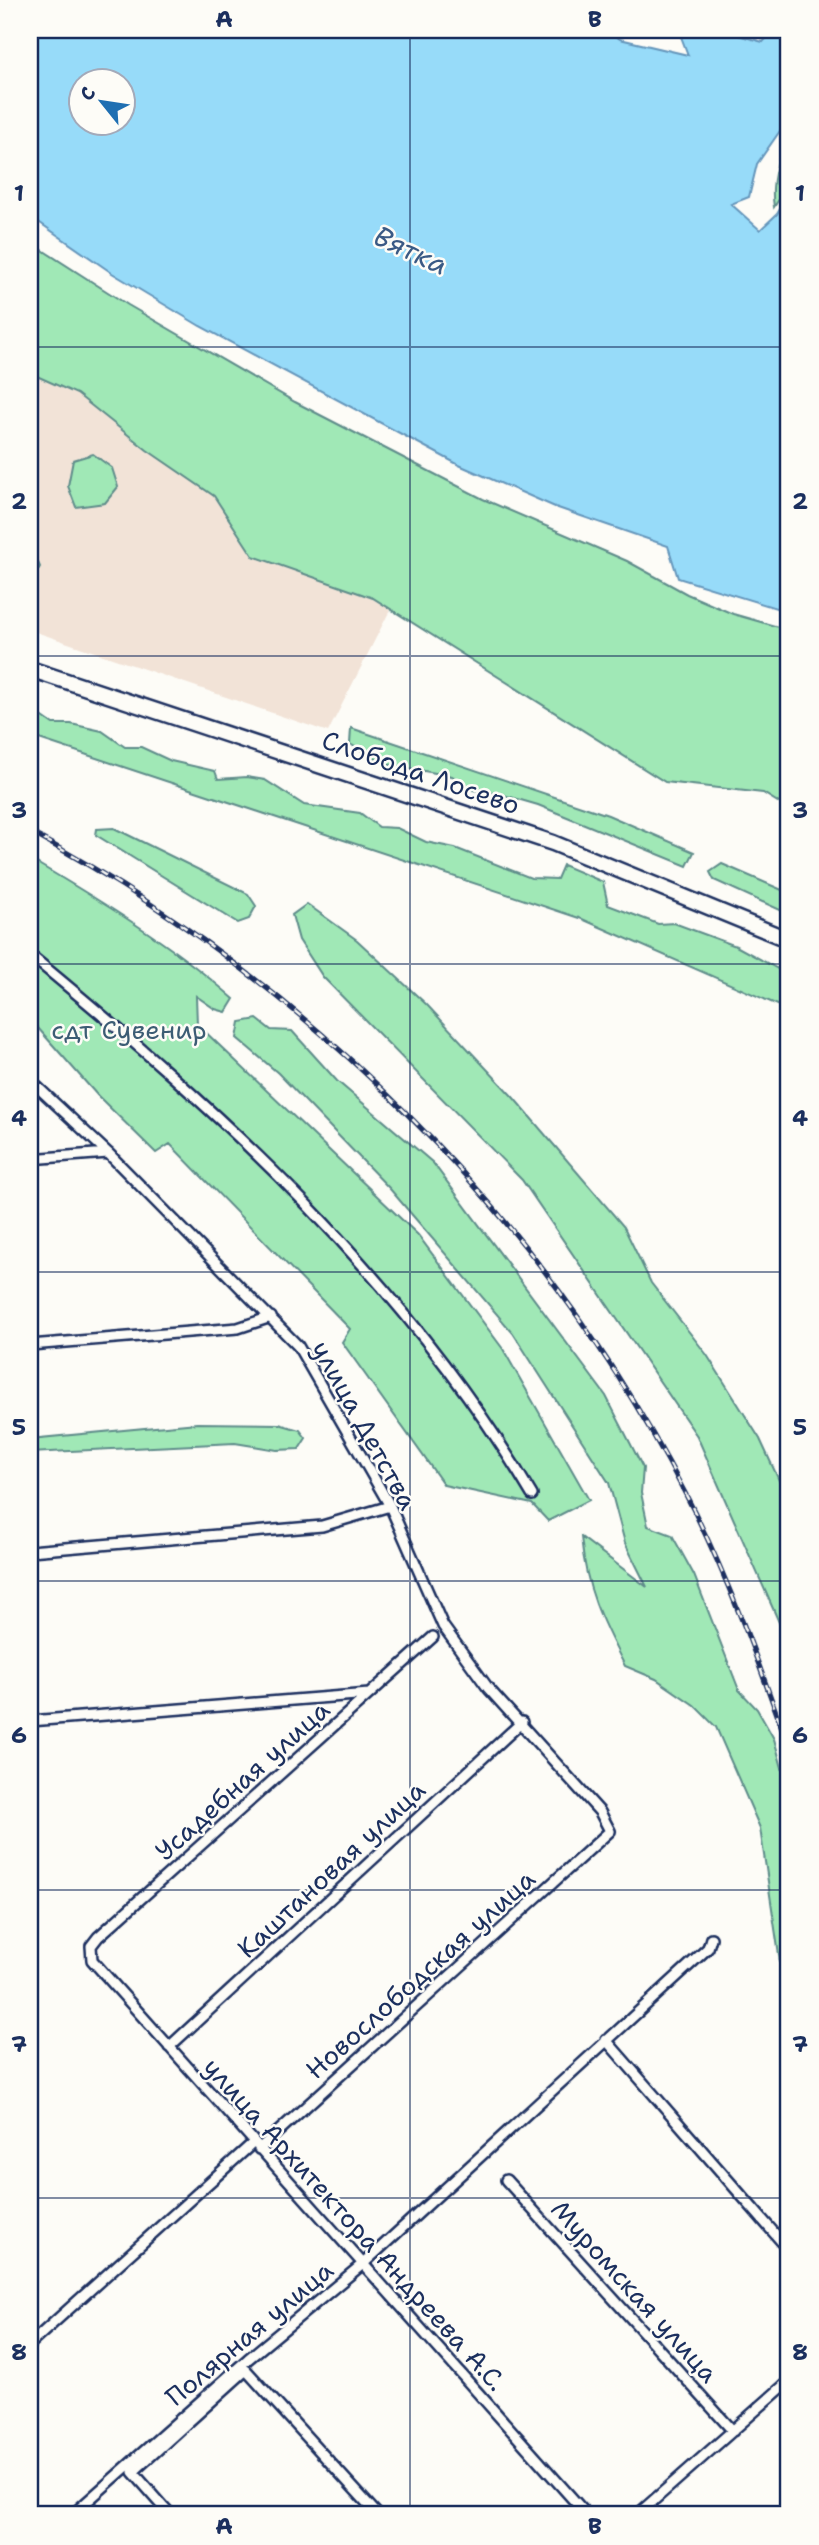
<svg xmlns="http://www.w3.org/2000/svg" width="819" height="2545" font-family="'Shantell Sans',sans-serif">
	<style>
		.built { fill: #f2e3d7 }
		.green { fill: #a0e8b6; stroke: #5e8c8a; stroke-width: 2 }
		.water { fill: #97dbf9; stroke: #6596bb; stroke-width: 2; fill-rule: evenodd }
		.lines { fill: none; stroke-linecap: round; stroke-linejoin: round }
		.street-casing { stroke: #1b2f5e; stroke-width: 14 }
		.primary-casing { stroke: #1b2f5e; stroke-width: 19 }
		.street { stroke: #fdfcf7; stroke-width: 9 }
		.primary { stroke: #fdfcf7; stroke-width: 14 }
		.rail-casing { stroke: #1b2f5e; stroke-width: 5 }
		.rail { stroke: #fdfcf7; stroke-width: 2.5; stroke-dasharray: 8; stroke-linecap: butt }
		.grid { fill: none; stroke: #1b2f5e; stroke-width: 2; stroke-opacity: 0.55 }
		.labels { text-anchor: middle; dominant-baseline: central; stroke-width: 5; stroke-linejoin: round; paint-order: stroke }
		.street-label { font-size: 26px; fill: #1b2f5e; stroke: #fdfcf7 }
		.park-label { font-size: 26px; fill: #3c5d74; stroke: #fdfcf7 }
		.water-label { font-size: 28px; font-style: italic; fill: #3a5a85; stroke: #fdfcf7 }
		.neatline { fill: none; stroke: #1b2f5e; stroke-width: 2.5 }
		.grid-label { font-size: 23px; text-anchor: middle; font-weight: bold; fill: #1b2f5e }
	</style>
	<rect width="100%" height="100%" fill="#fdfcf7"/>
	<filter id="ink" filterUnits="userSpaceOnUse"><feTurbulence type="fractalNoise" baseFrequency=".0143" numOctaves="2"/><feDisplacementMap in="SourceGraphic" scale="14" xChannelSelector="R" yChannelSelector="G"/><feConvolveMatrix kernelMatrix="1 2 1 2 8 2 1 2 1" color-interpolation-filters="sRGB"/></filter>
	<g filter="url(#ink)">
		<path class="built" d="M 30,263 L 442,508 L 328,732 L 30,630 Z"/>
		<path class="green" d="M 789,136 L 787,187 L 774,207 C 770,183 778,157 789,136 Z
			M 30,242 L 128,305 L 295,402 L 483,499 L 627,561 L 687,594 L 733,614 L 789,630 L 789,809 L 763,793 L 665,782 L 373,598 L 253,556 L 214,496 L 147,450 L 77,394 L 30,373 Z
			M 93,454 L 112,468 L 118,487 L 105,503 L 76,507 L 68,486 L 73,460 Z
			M 30,545 L 40,567 L 30,583 Z
			M 30,708 L 53,724 L 71,724 L 102,731 L 125,747 L 141,747 L 171,761 L 215,771 L 218,779 L 247,777 L 265,780 L 304,805 L 360,813 L 379,827 L 397,828 L 426,842 L 455,848 L 531,878 L 557,879 L 563,865 L 603,882 L 608,905 L 658,924 L 674,923 L 736,946 L 789,975 L 789,1010 L 582,919 L 30,736 Z
			M 351,728 L 608,815 L 694,852 L 687,866 L 538,805 L 500,794 L 473,790 L 452,776 L 385,764 L 350,744 Z
			M 114,828 L 248,894 L 256,906 L 249,919 L 238,923 L 96,835 L 97,829 Z
			M 30,859 C 101,901 173,945 234,999 L 226,1012 L 215,1009 L 196,996 L 197,1024 L 418,1235 L 503,1349 L 589,1500 L 548,1521 L 532,1504 L 444,1485 L 342,1342 L 350,1329 L 170,1144 L 156,1153 L 97,1095 L 30,1019 Z
			M 722,864 L 789,893 L 789,914 L 714,880 L 710,872 Z
			M 307,904 L 357,940 L 427,1005 L 513,1097 L 624,1227 L 651,1283 L 707,1355 L 760,1439 L 789,1502 L 789,1645 L 697,1436 L 522,1180 L 323,977 L 299,940 L 292,915 Z
			M 257,1019 L 271,1030 L 292,1031 L 337,1081 L 433,1163 L 606,1396 L 643,1468 L 641,1493 L 648,1526 L 672,1535 L 694,1575 L 739,1690 L 757,1709 L 774,1739 L 789,1793 L 789,1989 L 780,1962 L 760,1828 L 716,1727 L 694,1705 L 656,1679 L 625,1666 C 601,1620 586,1589 581,1537 L 647,1587 L 625,1543 L 609,1483 L 513,1333 L 390,1189 L 278,1073 L 237,1038 L 240,1022 Z
			M 197,1423 L 279,1424 L 300,1430 L 306,1438 L 299,1449 L 277,1450 L 235,1443 L 30,1453 L 30,1439 Z"/>
		<path class="water" d="M 30,30 L 608,30 L 620,39 L 688,55 L 680,34 L 727,32 L 763,42 L 774,30 L 789,30 L 789,118 L 757,164 L 749,197 L 731,204 L 760,230 L 777,214 L 789,194 L 789,612 L 678,578 L 668,546 L 555,507 L 459,465 L 200,326 L 112,273 L 30,216 ZM 80,80 L 122,80 L 122,122 L 80,122 Z"/>
		<g class="lines">
			<defs>
				<path id="street" d="M 30,955 C 222,1113 404,1278 532,1495
					M 30,1080 L 108,1153 L 298,1346 L 390,1506 L 443,1626 L 488,1688 L 600,1812 L 610,1831 L 259,2149
					M 30,1159 L 108,1153
					M 30,1345 L 238,1328 L 271,1317
					M 30,1551 L 322,1526 L 390,1506
					M 433,1637 L 98,1937 L 91,1946 L 92,1960 L 587,2515
					M 30,1721 L 369,1694
					M 606,2040 L 789,2250
					M 169,2047 L 522,1722
					M 506,2180 L 733,2431
					M 30,2344 L 253,2143
					M 72,2515 L 248,2359 L 364,2263 L 708,1948 L 711,1938
					M 171,2515 L 133,2472 L 246,2370 L 378,2515
					M 637,2515 L 789,2381"/>
				<path id="primary" d="M 30,669 L 553,843 L 789,940"/>
			</defs>
			<use href="#street" class="street-casing"/>
			<use href="#primary" class="primary-casing"/>
			<use href="#street" class="street"/>
			<use href="#primary" class="primary"/>
			<defs>
				<path id="rail" d="M 30,832 C 306,981 540,1213 685,1493 C 727,1574 758,1661 789,1748"/>
			</defs>
			<use href="#rail" class="rail-casing"/>
			<use href="#rail" class="rail"/>
		</g>
	</g>
	<path class="grid" d="M 410,30 L 410,2515M 30,347 L 789,347M 30,656 L 789,656M 30,964 L 789,964M 30,1272 L 789,1272M 30,1581 L 789,1581M 30,1890 L 789,1890M 30,2198 L 789,2198"/>
	<g class="labels">
		<g class="street-label">
			<text transform="translate(421 772) rotate(19)">Слобода Лосево</text>
			<text transform="translate(365 1425) rotate(61)">улица Детства</text>
			<text transform="translate(242 1780) rotate(-42)">Усадебная улица</text>
			<text transform="translate(331 1869) rotate(-43)">Каштановая улица</text>
			<text transform="translate(420 1974) rotate(-42)">Новослободская улица</text>
			<text transform="translate(355 2224) rotate(48)">улица Архитектора Андреева А.С.</text>
			<text transform="translate(635 2291) rotate(48)">Муромская улица</text>
			<text transform="translate(249 2333) rotate(-40)">Полярная улица</text>
		</g>
		<g class="park-label">
			<text x="129" y="1029">сдт Сувенир</text>
		</g>
		<g class="water-label">
			<text transform="translate(411 250) rotate(25)">Вятка</text>
		</g>
	</g>
	<rect width="819" height="2545" fill="none" stroke="#fdfcf7" stroke-width="77"/>
	<g transform="translate(102 102) rotate(300)"><circle r="33" fill="#fdfcf7" stroke="#a3aaba" stroke-width="2"/>
	<path d="M0-5L12 26L0 18L-12 26Z" fill="#1f6fb2"/>
	<text y="-10" font-size="19" font-weight="bold" text-anchor="middle" fill="#1b2f5e">С</text>
	</g>
	<rect x="38" y="38" width="742" height="2468" class="neatline"/>
	<g class="grid-label">
		<text x="224" y="27">A</text>
		<text x="595" y="27">B</text>
		<text x="19" y="201">1</text>
		<text x="800" y="201">1</text>
		<text x="19" y="509">2</text>
		<text x="800" y="509">2</text>
		<text x="19" y="818">3</text>
		<text x="800" y="818">3</text>
		<text x="19" y="1126">4</text>
		<text x="800" y="1126">4</text>
		<text x="19" y="1435">5</text>
		<text x="800" y="1435">5</text>
		<text x="19" y="1743">6</text>
		<text x="800" y="1743">6</text>
		<text x="19" y="2052">7</text>
		<text x="800" y="2052">7</text>
		<text x="19" y="2360">8</text>
		<text x="800" y="2360">8</text>
		<text x="224" y="2534">A</text>
		<text x="595" y="2534">B</text>
	</g>
</svg>
